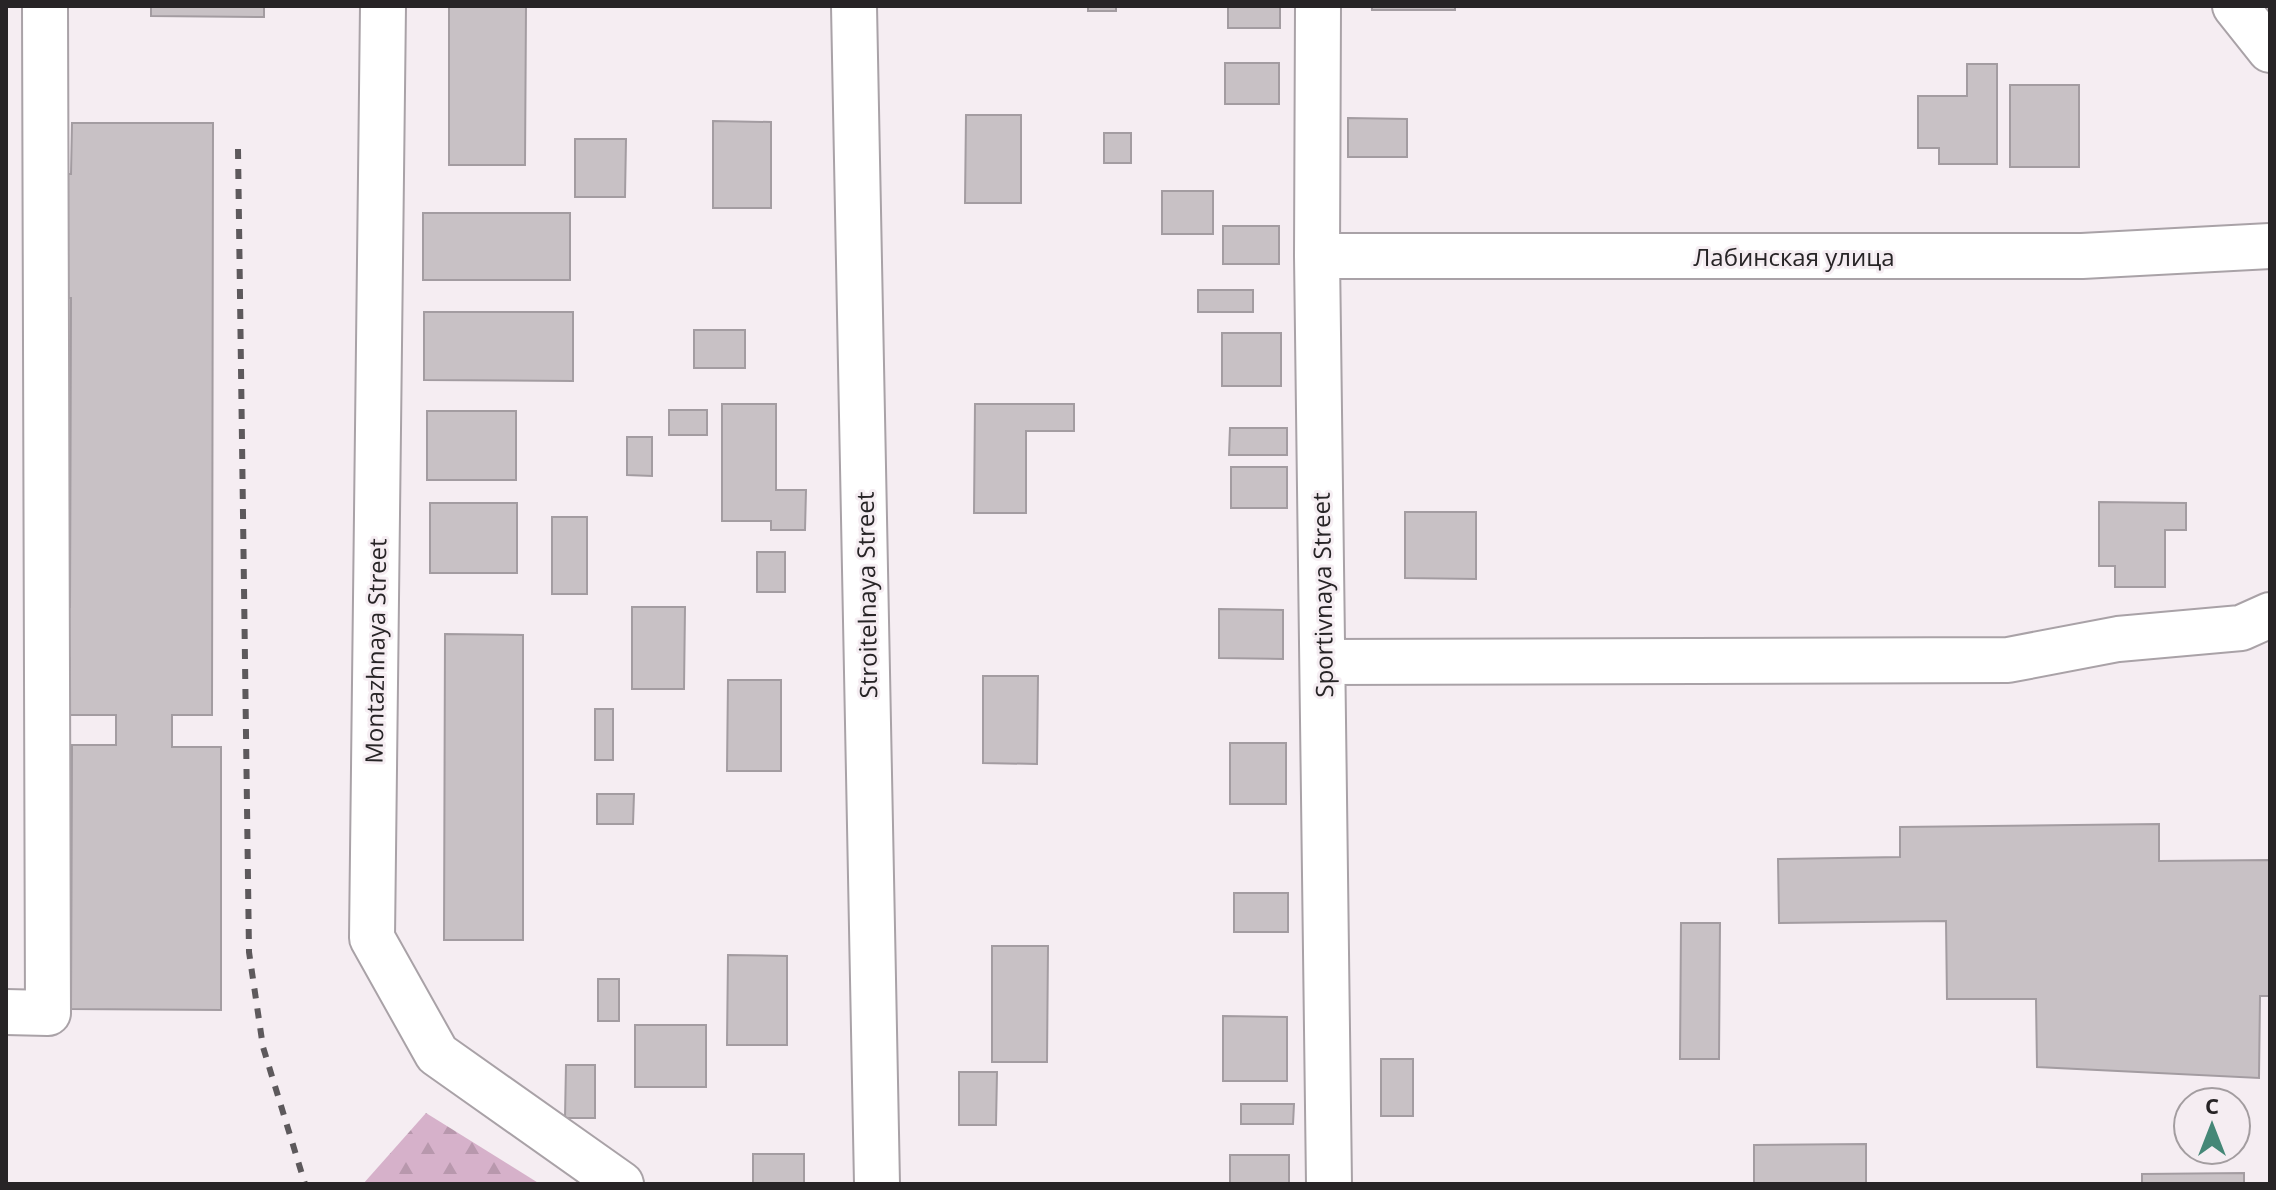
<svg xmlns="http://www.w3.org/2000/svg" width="2276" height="1190" font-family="'Open Sans',sans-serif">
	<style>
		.forest { fill: url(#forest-firs) }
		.building { fill: #c8c1c5; stroke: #a39ca1; stroke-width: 2 }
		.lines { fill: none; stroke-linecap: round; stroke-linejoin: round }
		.minor-casing { stroke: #a9a2a7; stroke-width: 48 }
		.minor { stroke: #fff; stroke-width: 44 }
		.rail { stroke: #5d595c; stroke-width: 6; stroke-dasharray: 10 10; stroke-linecap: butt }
		.labels { text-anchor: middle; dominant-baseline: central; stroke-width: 6; stroke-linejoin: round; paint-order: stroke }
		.street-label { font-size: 24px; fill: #272426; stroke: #f5edf2 }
	</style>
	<defs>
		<pattern id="forest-firs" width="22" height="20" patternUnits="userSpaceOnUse" patternTransform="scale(2)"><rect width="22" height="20" fill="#d6b1ca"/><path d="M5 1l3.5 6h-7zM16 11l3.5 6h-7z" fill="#b898ad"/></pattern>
	</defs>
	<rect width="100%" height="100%" fill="#f5edf2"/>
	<path class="forest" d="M 426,1113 L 540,1184 L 363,1184 Z"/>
	<path class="building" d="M 151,6 L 264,6 L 264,17 L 151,16 Z
		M 449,6 L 526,6 L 525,165 L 449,165 Z
		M 1088,6 L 1116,6 L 1116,11 L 1088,11 Z
		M 1228,6 L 1280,6 L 1280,28 L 1228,28 Z
		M 1372,6 L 1455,6 L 1455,10 L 1372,10 Z
		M 1225,63 L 1279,63 L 1279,104 L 1225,104 Z
		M 1967,64 L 1997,64 L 1997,164 L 1939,164 L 1939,148 L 1918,148 L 1918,96 L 1967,96 Z
		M 2010,85 L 2079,85 L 2079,167 L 2010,167 Z
		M 966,115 L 1021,115 L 1021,203 L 965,203 Z
		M 1348,118 L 1407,119 L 1407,157 L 1348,157 Z
		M 713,121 L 771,122 L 771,208 L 713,208 Z
		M 72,123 L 213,123 L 212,715 L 172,715 L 172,747 L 221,747 L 221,1010 L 71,1009 L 72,745 L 116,745 L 116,715 L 70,715 L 70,658 L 56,658 L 56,607 L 70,607 L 71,298 L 59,298 L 59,174 L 71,174 Z
		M 1104,133 L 1131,133 L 1131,163 L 1104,163 Z
		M 575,139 L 626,139 L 625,197 L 575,197 Z
		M 1162,191 L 1213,191 L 1213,234 L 1162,234 Z
		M 423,213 L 570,213 L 570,280 L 423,280 Z
		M 1223,226 L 1279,226 L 1279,264 L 1223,264 Z
		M 1198,290 L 1253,290 L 1253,312 L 1198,312 Z
		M 424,312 L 573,312 L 573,381 L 424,380 Z
		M 694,330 L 745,330 L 745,368 L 694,368 Z
		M 1222,333 L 1281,333 L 1281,386 L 1222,386 Z
		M 722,404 L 776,404 L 776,490 L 806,490 L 805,530 L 771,530 L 771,521 L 722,521 Z
		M 975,404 L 1074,404 L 1074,431 L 1026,431 L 1026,513 L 974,513 Z
		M 669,410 L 707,410 L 707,435 L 669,435 Z
		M 427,411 L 516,411 L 516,480 L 427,480 Z
		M 1230,428 L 1287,428 L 1287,455 L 1229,455 Z
		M 627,437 L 652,437 L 652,476 L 627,475 Z
		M 1231,467 L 1287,467 L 1287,508 L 1231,508 Z
		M 2099,502 L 2186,503 L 2186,530 L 2165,530 L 2165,587 L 2115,587 L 2115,566 L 2099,566 Z
		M 430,503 L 517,503 L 517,573 L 430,573 Z
		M 1405,512 L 1476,512 L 1476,579 L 1405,578 Z
		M 552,517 L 587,517 L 587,594 L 552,594 Z
		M 757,552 L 785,552 L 785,592 L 757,592 Z
		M 632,607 L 685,607 L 684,689 L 632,689 Z
		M 1219,609 L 1283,610 L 1283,659 L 1219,658 Z
		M 445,634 L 523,635 L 523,940 L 444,940 Z
		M 983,676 L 1038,676 L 1037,764 L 983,763 Z
		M 728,680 L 781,680 L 781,771 L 727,771 Z
		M 595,709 L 613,709 L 613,760 L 595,760 Z
		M 1230,743 L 1286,743 L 1286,804 L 1230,804 Z
		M 597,794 L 634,794 L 633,824 L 597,824 Z
		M 2159,824 L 2159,861 L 2270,860 L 2270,996 L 2260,996 L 2259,1078 L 2037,1067 L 2036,999 L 1947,999 L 1946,921 L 1779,923 L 1778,859 L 1900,857 L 1900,827 Z
		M 1234,893 L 1288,893 L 1288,932 L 1234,932 Z
		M 1681,923 L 1720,923 L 1719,1059 L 1680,1059 Z
		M 992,946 L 1048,946 L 1047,1062 L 992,1062 Z
		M 728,955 L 787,956 L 787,1045 L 727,1045 Z
		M 598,979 L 619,979 L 619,1021 L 598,1021 Z
		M 1223,1016 L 1287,1017 L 1287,1081 L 1223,1081 Z
		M 635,1025 L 706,1025 L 706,1087 L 635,1087 Z
		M 1381,1059 L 1413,1059 L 1413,1116 L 1381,1116 Z
		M 566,1065 L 595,1065 L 595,1118 L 565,1118 Z
		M 959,1072 L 997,1072 L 996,1125 L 959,1125 Z
		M 1241,1104 L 1294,1104 L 1293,1124 L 1241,1124 Z
		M 1866,1144 L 1866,1184 L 1754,1184 L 1754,1145 Z
		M 753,1154 L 804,1154 L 804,1184 L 753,1184 Z
		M 1230,1155 L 1289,1155 L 1289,1184 L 1230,1184 Z
		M 2244,1173 L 2244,1184 L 2142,1184 L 2142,1174 Z"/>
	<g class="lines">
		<defs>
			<path id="minor" d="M 383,6 L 372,938 L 437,1054 L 621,1184
				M 854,6 L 877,1184
				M 1318,6 L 1317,256 L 1329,1184
				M 2235,6 L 2270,50
				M 1317,256 L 2082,256 L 2270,246
				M 1323,662 L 2008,660 L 2118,639 L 2241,628 L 2270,615
				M 6,1012 L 48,1013 L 45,6"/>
		</defs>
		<use href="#minor" class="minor-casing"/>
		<use href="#minor" class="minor"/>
		<path class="rail" d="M 238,149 L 249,952 L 263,1047 L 305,1184"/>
	</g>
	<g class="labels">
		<g class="street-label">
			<text x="1794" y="256">Лабинская улица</text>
			<text transform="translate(866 595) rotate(-91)">Stroitelnaya Street</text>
			<text transform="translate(1322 595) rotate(-91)">Sportivnaya Street</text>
			<text transform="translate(375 651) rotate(-89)">Montazhnaya Street</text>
		</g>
	</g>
	<rect width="2276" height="1190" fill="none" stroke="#272426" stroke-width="16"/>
	<g transform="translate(2212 1126)"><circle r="38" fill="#f5edf2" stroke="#a39da0" stroke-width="2"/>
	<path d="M0-6L14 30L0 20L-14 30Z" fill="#458777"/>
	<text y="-12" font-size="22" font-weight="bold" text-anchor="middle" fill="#272426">С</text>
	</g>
</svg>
